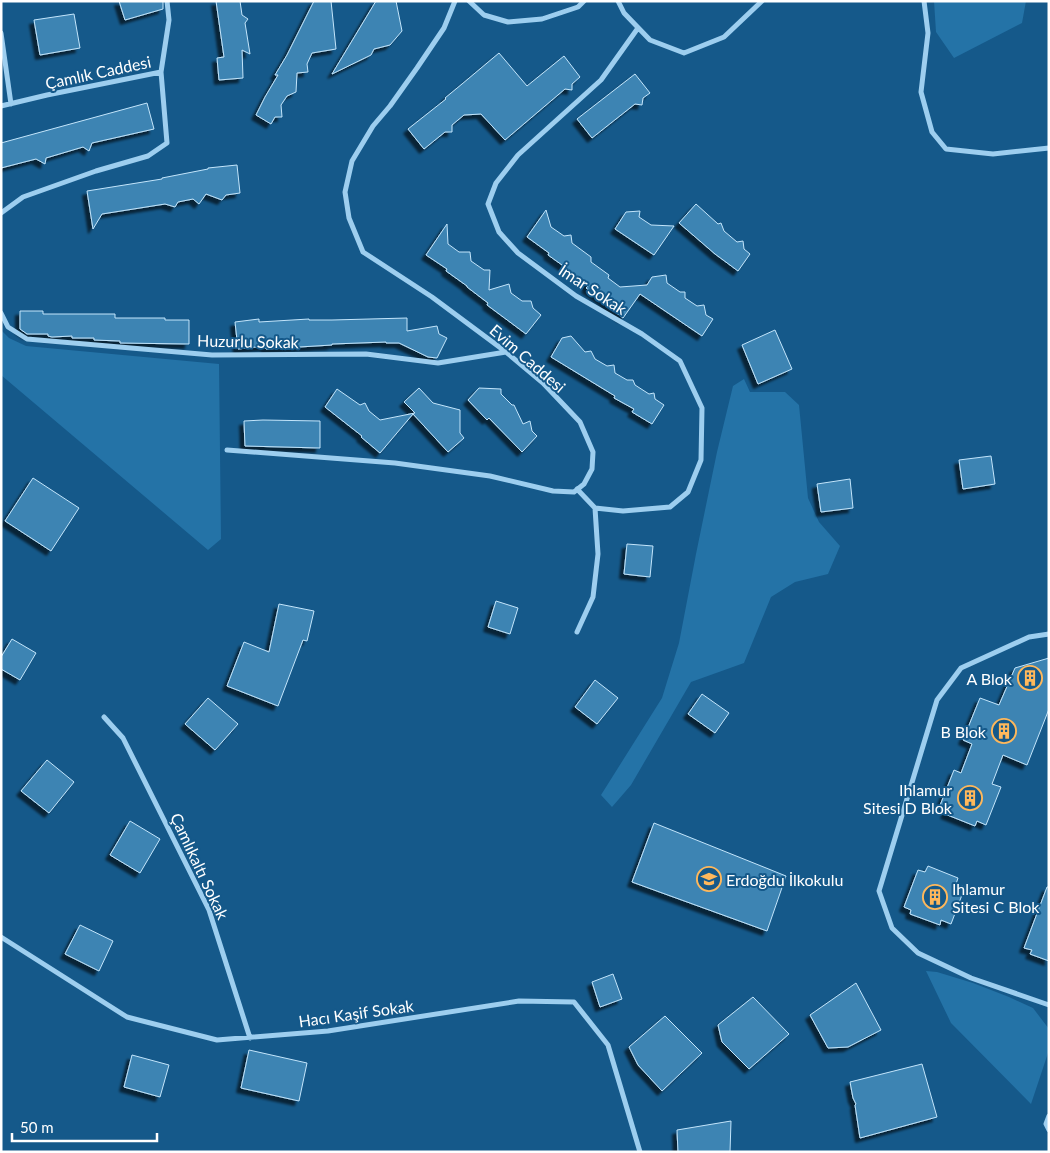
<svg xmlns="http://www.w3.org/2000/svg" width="1050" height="1153" font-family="Lato,sans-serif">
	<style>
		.green { fill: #2473a7 }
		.building { fill: #3d84b3; stroke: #c3e5fb; filter: url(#shadow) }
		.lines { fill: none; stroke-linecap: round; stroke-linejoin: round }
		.street { stroke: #9dceef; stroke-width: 5 }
		.labels { text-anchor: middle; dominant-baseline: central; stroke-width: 4; stroke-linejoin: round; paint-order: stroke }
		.street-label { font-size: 16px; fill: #fff; stroke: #15598a }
		.poi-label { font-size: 16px; fill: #fff; stroke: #15598a; text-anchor: end }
	</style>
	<defs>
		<filter id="shadow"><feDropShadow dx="-4.5" dy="4.5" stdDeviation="1" flood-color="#0009"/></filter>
	</defs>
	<rect width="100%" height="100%" fill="#15598a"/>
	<path class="green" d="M 934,1 L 1026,1 L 1022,23 L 954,58 L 936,32 Z
		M 1,330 L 9,338 L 26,346 L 219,364 L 221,539 L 208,550 L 1,375 Z
		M 744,379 L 750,392 L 785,392 L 799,405 L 808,498 L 819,522 L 840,546 L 828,574 L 795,582 L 771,597 L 744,663 L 691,682 L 631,785 L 612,807 L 601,795 L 662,698 L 679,643 L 696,554 L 717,452 L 733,386 Z
		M 926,971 L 937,972 L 973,983 L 1009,997 L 1033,1008 L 1049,1029 L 1049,1050 L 1031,1104 L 951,1023 Z"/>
	<path class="building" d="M 119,1 L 163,1 L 163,9 L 125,20 Z
		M 216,1 L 240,1 L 242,15 L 248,19 L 245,23 L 250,54 L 242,50 L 243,78 L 219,80 L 217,58 L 224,57 Z
		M 314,1 L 331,1 L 336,49 L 312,53 L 307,64 L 308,72 L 297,73 L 296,92 L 287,96 L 281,105 L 282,117 L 275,117 L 271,124 L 256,115 L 265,97 L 278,75 L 275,75 L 287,55 Z
		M 376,1 L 396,1 L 402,31 L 390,45 L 374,49 L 371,55 L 332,74 Z
		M 74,14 L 80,48 L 40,55 L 34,20 Z
		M 499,53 L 527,86 L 564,56 L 580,77 L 572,84 L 572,90 L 565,89 L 505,140 L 481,114 L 464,115 L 452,125 L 452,132 L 445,132 L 424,149 L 408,129 L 446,99 L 445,98 L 462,84 Z
		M 635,74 L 650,93 L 643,98 L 642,105 L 635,104 L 592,138 L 577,119 Z
		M 147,103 L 154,129 L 92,143 L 89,151 L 83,147 L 46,158 L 45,164 L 36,159 L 1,168 L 1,143 Z
		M 237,165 L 240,193 L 226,195 L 222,200 L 206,194 L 199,204 L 193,199 L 178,202 L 175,207 L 165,204 L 102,214 L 93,229 L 87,191 L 162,179 L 162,178 L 208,169 L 208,168 Z
		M 696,204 L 718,224 L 721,223 L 724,231 L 737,242 L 743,241 L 744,249 L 750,254 L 738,271 L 715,254 L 679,223 Z
		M 546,210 L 551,227 L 564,236 L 571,235 L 572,243 L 591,257 L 591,262 L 609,275 L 608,278 L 620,287 L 647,285 L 652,277 L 666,275 L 667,283 L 680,292 L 685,292 L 685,298 L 697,306 L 704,305 L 706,315 L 713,319 L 702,336 L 640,294 L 623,318 L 605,304 L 606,303 L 586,288 L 588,286 L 568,272 L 569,270 L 548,255 L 549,253 L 527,237 Z
		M 640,211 L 639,217 L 651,225 L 674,226 L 654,255 L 615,229 L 626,212 Z
		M 447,224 L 448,244 L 459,252 L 470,252 L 471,261 L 484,270 L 490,270 L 489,290 L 509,284 L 511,293 L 522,301 L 531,301 L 533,308 L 541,315 L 526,334 L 487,305 L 488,303 L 467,287 L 467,286 L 446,271 L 447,269 L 426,255 Z
		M 20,311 L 43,311 L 43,314 L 115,314 L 115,318 L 165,318 L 165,320 L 189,320 L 189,344 L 120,343 L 120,341 L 94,340 L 94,338 L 72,338 L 72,336 L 52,337 L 48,336 L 48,334 L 27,334 L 20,329 Z
		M 407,318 L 407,331 L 437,326 L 439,334 L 447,338 L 437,358 L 428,357 L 399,343 L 386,343 L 386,342 L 332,344 L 332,345 L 266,349 L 265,346 L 238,349 L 235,322 L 259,319 L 259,322 L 309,319 L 309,320 L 332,320 Z
		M 775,330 L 792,369 L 758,384 L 742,345 Z
		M 571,336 L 585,352 L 591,351 L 595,359 L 607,366 L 614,365 L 615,373 L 627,380 L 633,380 L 635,385 L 649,394 L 654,393 L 655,399 L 664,405 L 652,424 L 632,412 L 634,409 L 614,398 L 615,396 L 551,357 L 562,338 Z
		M 419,388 L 433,403 L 460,410 L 460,433 L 464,438 L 448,452 L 413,414 L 380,453 L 361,437 L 362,436 L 325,407 L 337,389 L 360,405 L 365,403 L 369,411 L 380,420 L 415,413 L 404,402 Z
		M 479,388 L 501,389 L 501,394 L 512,405 L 514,405 L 523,424 L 530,421 L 532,431 L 537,436 L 522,452 L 489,418 L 487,420 L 468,400 Z
		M 263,420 L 320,421 L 320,448 L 245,446 L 244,421 Z
		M 991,456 L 995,484 L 963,489 L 959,460 Z
		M 33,478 L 79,508 L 51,551 L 5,521 Z
		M 850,479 L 853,508 L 821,512 L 817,484 Z
		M 627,544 L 653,546 L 650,577 L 624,574 Z
		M 496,601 L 518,608 L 510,634 L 488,627 Z
		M 279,604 L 314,611 L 307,641 L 303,640 L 278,706 L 227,686 L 244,642 L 269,652 Z
		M 12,639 L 36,653 L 20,680 L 1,669 L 1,657 Z
		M 1049,658 L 1049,709 L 1027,765 L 1003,755 L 992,784 L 1001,787 L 986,825 L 977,821 L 975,826 L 945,814 L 947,810 L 939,808 L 954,770 L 961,773 L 972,744 L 963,740 L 980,698 L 999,705 L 1015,668 Z
		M 595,680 L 618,698 L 597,724 L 575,707 Z
		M 702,694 L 729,713 L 715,733 L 688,714 Z
		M 208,698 L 238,724 L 215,750 L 185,724 Z
		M 47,760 L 74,782 L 49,813 L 21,791 Z
		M 130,821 L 160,839 L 140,873 L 110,855 Z
		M 654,823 L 786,876 L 767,931 L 632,882 Z
		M 928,866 L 958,878 L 956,884 L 965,887 L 951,924 L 941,920 L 940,925 L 910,914 L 911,910 L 904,907 L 918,870 L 925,872 Z
		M 1047,887 L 1049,887 L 1049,961 L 1030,954 L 1032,950 L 1024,948 Z
		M 80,925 L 113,941 L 99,971 L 65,954 Z
		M 613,974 L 622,999 L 600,1007 L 592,982 Z
		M 856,983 L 881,1030 L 848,1047 L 828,1048 L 810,1015 Z
		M 753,997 L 789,1034 L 749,1069 L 722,1042 L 718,1025 Z
		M 665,1016 L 702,1053 L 662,1091 L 638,1065 L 629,1047 Z
		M 249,1050 L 307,1063 L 299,1101 L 241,1088 Z
		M 132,1055 L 169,1065 L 160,1097 L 124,1087 Z
		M 922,1064 L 937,1117 L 860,1138 L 855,1105 L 856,1104 L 853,1098 L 850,1082 Z
		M 731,1121 L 730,1152 L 678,1152 L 677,1130 Z"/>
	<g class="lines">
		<path class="street" d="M 469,1 L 484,15 L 508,22 L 542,19 L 578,7 L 584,1
			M 618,1 L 624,13 L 650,40 L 684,53 L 724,37 L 762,1
			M 924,1 L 928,33 L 921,92 L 932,132 L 946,149 L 993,154 L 1049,148
			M 1,33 L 11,104
			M 1,106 L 47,95 L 161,72 L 169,20 L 167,1
			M 1,213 L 23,197 L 96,171 L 148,156 L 167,143 L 161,72
			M 1,313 L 8,327 L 27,339 L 212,355 L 366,354 L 438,363 L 506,352
			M 227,450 L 395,463 L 490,476 L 553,491 L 574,492 L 584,484 L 592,469 L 593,452 L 580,422 L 543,383 L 506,352 L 432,297 L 363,252 L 349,218 L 345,192 L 352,161 L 373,126 L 390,106 L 417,68 L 444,28 L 455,1
			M 577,489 L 595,508 L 623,511 L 670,507 L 688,492 L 701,460 L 702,408 L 680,361 L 642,334 L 576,296 L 518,253 L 499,232 L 488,204 L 496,183 L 518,155 L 601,80 L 638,28
			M 577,632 L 593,597 L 598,554 L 595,508
			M 1049,634 L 1029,637 L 961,668 L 937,700 L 879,891 L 892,928 L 918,953 L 971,978 L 1049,1005
			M 104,717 L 123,738 L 209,910 L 250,1038
			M 1,937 L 127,1017 L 217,1040 L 328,1031 L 519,1001 L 574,1002 L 608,1045 L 640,1152
			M 1049,1116 L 1046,1124 L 1049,1130"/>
	</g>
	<defs>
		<symbol id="building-ring" viewBox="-11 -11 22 22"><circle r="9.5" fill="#15598a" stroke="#ffb85b" stroke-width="1.5"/><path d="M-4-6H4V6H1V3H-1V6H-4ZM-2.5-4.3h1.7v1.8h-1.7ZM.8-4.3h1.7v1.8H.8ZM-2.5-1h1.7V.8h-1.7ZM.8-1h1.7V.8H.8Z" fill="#ffb85b"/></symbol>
		<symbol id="school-ring" viewBox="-11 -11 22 22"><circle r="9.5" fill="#15598a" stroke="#ffb85b" stroke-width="1.5"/><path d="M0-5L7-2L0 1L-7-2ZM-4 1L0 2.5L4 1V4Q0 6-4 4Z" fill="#ffb85b"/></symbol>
	</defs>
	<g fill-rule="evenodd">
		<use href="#building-ring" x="1016" y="664" width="28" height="28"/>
		<use href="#building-ring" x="990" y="717" width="28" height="28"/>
		<use href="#building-ring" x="956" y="784" width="28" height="28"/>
		<use href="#school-ring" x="695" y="865" width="28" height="28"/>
		<use href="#building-ring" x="921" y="883" width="28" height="28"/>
	</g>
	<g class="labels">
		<g class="street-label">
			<text transform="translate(98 72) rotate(-12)">Çamlık Caddesi</text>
			<text transform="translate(593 289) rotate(33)">İmar Sokak</text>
			<text transform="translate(248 341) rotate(1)">Huzurlu Sokak</text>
			<text transform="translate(528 358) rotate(41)">Evim Caddesi</text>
			<text transform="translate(200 866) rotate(65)">Çamlıkaltı Sokak</text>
			<text transform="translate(356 1013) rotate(-8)">Hacı Kaşif Sokak</text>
		</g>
		<g class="poi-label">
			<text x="1012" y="678">A Blok</text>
			<text x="986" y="731">B Blok</text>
			<text x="952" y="789">Ihlamur<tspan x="952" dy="18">Sitesi D Blok</tspan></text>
			<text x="726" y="879" text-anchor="start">Erdoğdu İlkokulu</text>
			<text x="952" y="888" text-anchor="start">Ihlamur<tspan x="952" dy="18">Sitesi C Blok</tspan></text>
		</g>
	</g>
	<rect width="1050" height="1153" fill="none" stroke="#ffffff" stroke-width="5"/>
	<path d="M12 1133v8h145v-8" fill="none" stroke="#ffffff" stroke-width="2.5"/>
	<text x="20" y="1133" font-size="15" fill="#ffffff" stroke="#15598a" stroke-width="4" paint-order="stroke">50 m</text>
</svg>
